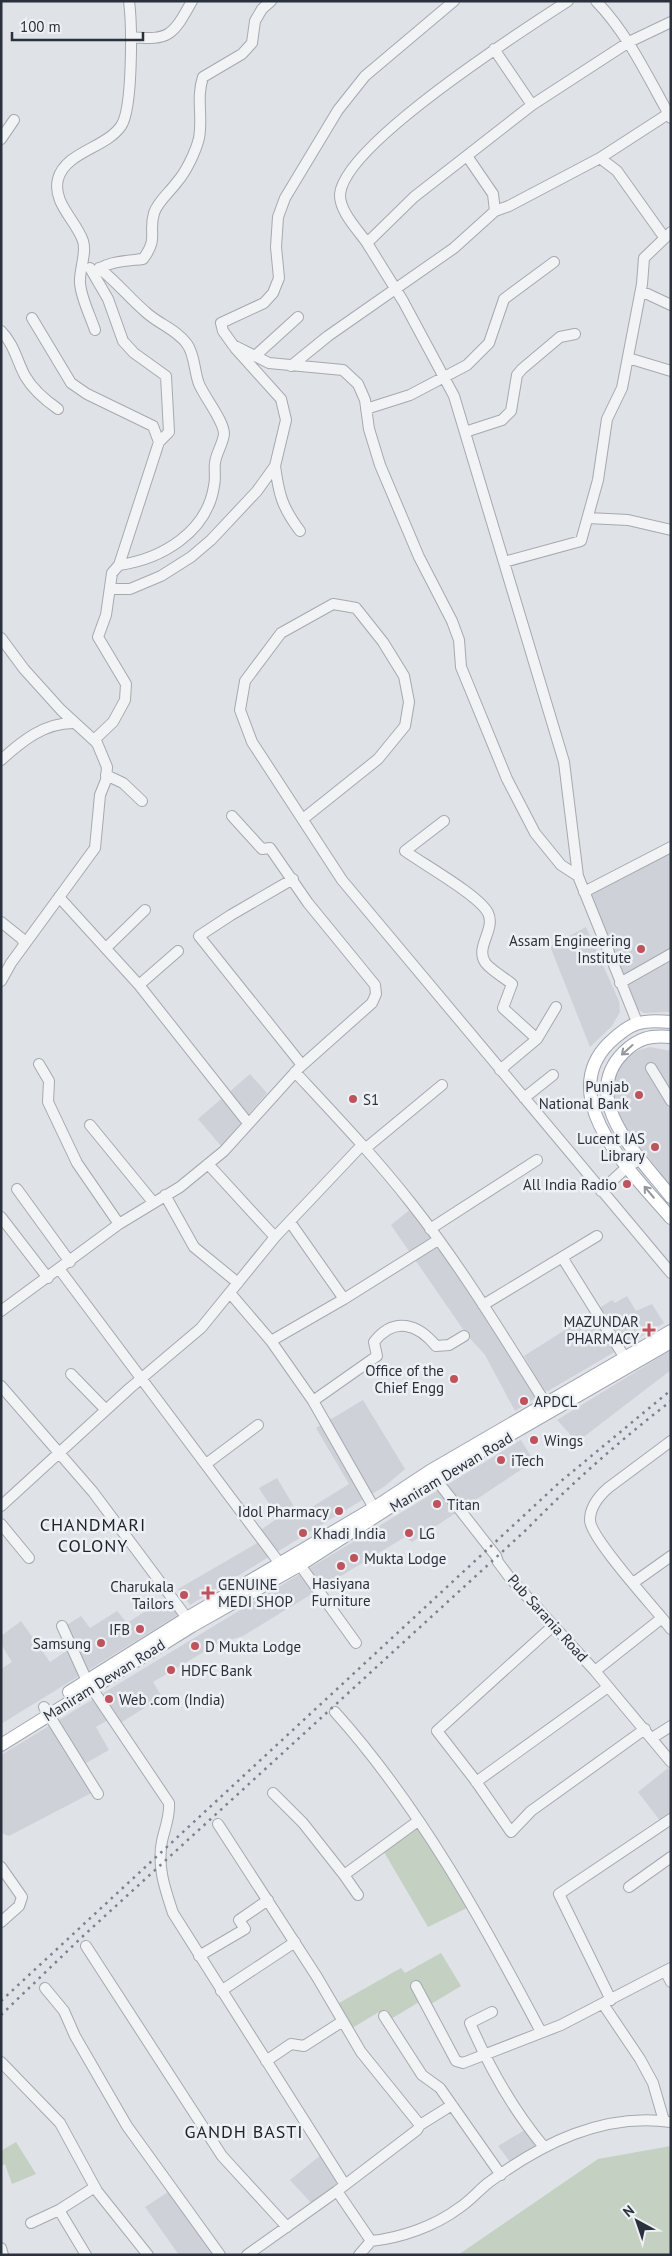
<svg xmlns="http://www.w3.org/2000/svg" width="672" height="2256" font-family="'PT Sans',sans-serif">
	<style>
		.built { fill: #ced1d8 }
		.green { fill: #c4d0c1 }
		.lines { fill: none; stroke-linecap: round; stroke-linejoin: round }
		.minor-casing { stroke: #a5a9b0; stroke-width: 12 }
		.major-casing { stroke: #a0a6b1; stroke-width: 14 }
		.minor { stroke: #f1f3f5; stroke-width: 10 }
		.major { stroke: #fff; stroke-width: 12 }
		.rail { stroke: #7b818e; stroke-width: 2.5; stroke-dasharray: 2.5 5; stroke-linecap: butt }
		.oneway { stroke: #94989e }
		.poi-dot { fill: #be525d; stroke: #eef1f4; stroke-width: 2 }
		.labels { text-anchor: middle; dominant-baseline: central; stroke-width: 5; stroke-linejoin: round; paint-order: stroke }
		.poi-label { font-size: 15px; fill: #2a303c; stroke: #eef1f4; text-anchor: start }
		.street-label { font-size: 15px; fill: #2a303c; stroke: #eef1f4 }
		.quarter-label { font-size: 18px; letter-spacing: 1px; fill: #1c212d; stroke: #eef1f4 }
	</style>
	<rect width="100%" height="100%" fill="#dfe2e7"/>
	<path class="built" d="M 671,846 L 671,1012 L 644,1013 L 637,1009 L 589,895 Z
		M 586,927 L 619,1001 L 620,1012 L 612,1026 L 590,1047 L 550,946 Z
		M 650,1047 L 671,1051 L 671,1188 L 616,1117 L 611,1080 L 627,1057 L 639,1050 Z
		M 250,1074 L 267,1093 L 221,1146 L 198,1119 Z
		M 412,1208 L 539,1396 L 515,1411 L 485,1355 L 467,1335 L 391,1225 Z
		M 627,1296 L 636,1311 L 652,1304 L 664,1323 L 548,1391 L 543,1390 L 524,1356 L 612,1300 L 615,1303 Z
		M 671,1350 L 671,1370 L 577,1442 L 557,1420 Z
		M 363,1400 L 405,1469 L 385,1486 L 190,1605 L 178,1589 L 259,1542 L 256,1538 L 262,1529 L 278,1518 L 259,1488 L 277,1478 L 299,1515 L 349,1484 L 316,1428 Z
		M 521,1440 L 534,1461 L 412,1542 L 405,1537 L 243,1636 L 217,1644 L 153,1682 L 162,1697 L 114,1727 L 108,1720 L 96,1727 L 109,1750 L 86,1763 L 99,1789 L 9,1836 L 1,1833 L 1,1755 Z
		M 172,1594 L 181,1613 L 1,1724 L 1,1669 L 12,1662 L 1,1644 L 1,1636 L 21,1621 L 50,1662 L 74,1646 L 64,1627 L 81,1616 L 90,1628 L 117,1611 L 127,1623 Z
		M 668,1768 L 671,1772 L 671,1815 L 661,1822 L 638,1792 Z
		M 530,2127 L 541,2145 L 511,2163 L 498,2146 Z
		M 322,2154 L 338,2179 L 337,2184 L 312,2204 L 290,2180 Z
		M 171,2190 L 218,2255 L 179,2255 L 145,2207 Z"/>
	<path class="green" d="M 420,1827 L 471,1906 L 428,1927 L 384,1852 Z
		M 441,1953 L 461,1986 L 431,2004 L 419,2002 L 386,2022 L 379,2012 L 352,2028 L 339,2003 L 401,1968 L 405,1973 Z
		M 16,2142 L 36,2174 L 12,2184 L 5,2164 L 1,2166 L 1,2151 Z
		M 671,2146 L 671,2255 L 458,2255 L 598,2159 Z"/>
	<g class="lines">
		<defs>
			<path id="minor" d="M 454,1 L 365,76 L 338,110 L 285,198 L 278,217 L 276,247 L 279,278 L 273,293 L 264,303 L 221,323 L 223,331 L 233,345 L 269,363 L 343,370 L 358,384 L 365,400 L 369,429 L 380,465 L 419,557 L 452,621 L 459,640 L 461,667 L 507,779 L 535,833 L 561,865 L 578,876
				M 596,1 C 629,35 648,78 671,118
				M 131,37 C 170,41 173,35 192,1
				M 494,49 L 532,105
				M 1,139 L 14,120
				M 600,158 L 617,171 L 664,237
				M 495,211 L 509,206 L 600,158 L 668,114
				M 367,243 C 358,230 339,211 340,194 C 345,144 523,30 568,1
				M 90,268 L 108,299 L 123,341 L 134,353 L 166,376 L 169,432 L 159,442
				M 99,268 C 117,282 131,300 148,314 C 161,325 177,330 187,344 C 195,355 194,371 199,384 C 205,398 224,421 224,434 C 223,444 216,453 215,463 C 214,470 216,478 214,486 C 207,532 162,559 119,565
				M 94,273 C 106,261 127,261 143,259 C 159,238 148,233 154,213 C 158,201 170,192 177,182 C 186,172 196,151 199,138 C 203,116 196,98 203,77 L 242,54 L 252,43 L 255,21 L 262,9 L 271,1
				M 641,291 L 671,305
				M 32,318 L 71,383 L 87,394 L 153,426 L 159,442 L 119,565 L 112,573 L 106,615 L 98,637 L 126,684 L 125,700 L 113,722 L 94,740
				M 95,330 C 90,315 81,298 80,283 C 79,270 87,253 83,241 C 76,220 52,203 58,179 C 65,152 106,148 121,126 C 133,109 132,24 129,1
				M 1,331 C 14,344 17,361 25,376 C 33,390 45,400 58,409
				M 255,356 L 298,317
				M 628,358 L 671,371
				M 291,366 L 328,336 L 454,248 L 495,211 L 493,194 L 467,156
				M 366,409 L 410,395 L 467,365 L 489,343 L 504,299 L 554,262
				M 465,432 L 502,420 L 511,411 L 517,375 L 522,369 L 560,337 L 575,334
				M 275,466 C 279,495 282,507 300,531
				M 588,518 L 628,520 L 671,530
				M 504,562 L 581,541 L 598,480 L 607,419 L 622,388 L 642,284 L 644,258 L 671,232
				M 110,589 L 130,589 L 161,576 L 191,557 L 211,540 L 257,491 L 275,466 L 286,420 L 281,399 L 235,348
				M 1,638 L 24,669 L 61,710 L 97,743 L 107,767 L 106,780 L 100,795 L 95,848 L 11,963 L 1,981
				M 1,760 C 22,741 44,723 73,723
				M 106,775 L 123,783 L 142,801
				M 303,819 L 378,759 L 405,726 L 409,702 L 404,676 L 383,642 L 356,608 L 345,606 L 333,604 L 281,633 L 245,681 L 240,710 L 252,742 L 342,880 L 671,1273
				M 444,821 L 405,851 C 423,864 480,896 488,913 C 496,929 475,947 485,962 C 488,968 506,979 512,984 L 503,1008 L 537,1039 L 500,1070
				M 293,879 L 231,915 L 199,936 L 302,1065
				M 584,892 L 671,847
				M 59,897 L 139,985 L 248,1123
				M 1,922 L 21,938 L 25,944
				M 106,948 L 145,910
				M 620,983 L 671,954
				M 139,985 L 178,951
				M 637,1022 L 578,876 L 564,762 L 454,396 L 403,301 L 367,243 L 414,197 L 532,105 L 629,42 L 671,22
				M 537,1039 L 556,1007
				M 39,1064 L 49,1081 L 48,1102 L 77,1163 L 119,1224
				M 651,1068 L 671,1101
				M 295,1072 C 335,1115 375,1157 411,1203 C 461,1266 503,1336 546,1404
				M 524,1098 L 553,1075
				M 90,1125 L 153,1202
				M 366,1148 L 442,1085
				M 208,1164 L 275,1237
				M 17,1189 L 70,1262
				M 601,1191 L 627,1167 L 641,1159
				M 165,1195 L 194,1247 L 238,1283
				M 1,1217 L 48,1278
				M 290,1222 L 344,1299 L 271,1341 L 313,1401 L 374,1508
				M 430,1229 L 537,1160
				M 562,1257 L 625,1358
				M 60,1270 L 284,1569
				M 230,1293 L 271,1341
				M 344,1299 L 438,1240
				M 483,1305 L 597,1236
				M 1,1311 L 119,1224 L 180,1187 L 224,1151 L 299,1068 L 372,1003 L 376,994 L 375,985 L 308,903 L 270,848 L 262,849 L 232,816
				M 71,1374 L 106,1410
				M 1,1386 L 93,1492 L 187,1618
				M 313,1401 L 377,1356 L 374,1342 C 394,1316 418,1324 436,1346 L 449,1345 L 464,1336
				M 206,1464 L 258,1425
				M 431,1473 L 496,1556 L 498,1562 L 510,1578 L 595,1671 L 671,1762
				M 1,1506 L 130,1388 L 201,1328 L 275,1237 L 362,1145
				M 1,1524 L 29,1558
				M 300,1565 L 356,1643
				M 633,1583 L 671,1556
				M 662,1618 L 671,1629
				M 554,1625 L 437,1731 L 475,1780 L 511,1832 L 531,1811 L 645,1729
				M 62,1626 L 87,1681 L 169,1803 C 170,1817 165,1827 162,1841 C 157,1867 165,1889 173,1913 L 345,2185
				M 595,1671 L 662,1618 C 649,1602 590,1537 590,1520 C 590,1507 599,1496 608,1488 L 671,1441
				M 44,1707 L 98,1794
				M 335,1712 C 420,1807 482,1920 541,2032
				M 652,1738 L 671,1726
				M 476,1782 L 608,1687
				M 273,1793 L 303,1823 L 344,1875
				M 218,1824 L 317,1977 L 361,2052 L 420,2125 L 417,2130 L 337,2191 L 247,2255
				M 1,1867 L 22,1897 L 19,1906 L 1,1922
				M 629,1887 L 671,1857
				M 358,1895 L 344,1875 L 418,1821
				M 86,1946 L 222,2156 L 287,2227
				M 199,1956 L 245,1929 L 239,1920 L 268,1900
				M 671,1968 L 665,1971 L 671,1982
				M 416,1986 L 456,2061 L 463,2063 L 561,2025 L 665,1971
				M 45,1988 L 64,2011 L 75,2036 L 127,2126 L 220,2255
				M 221,1991 L 295,1942
				M 611,2000 L 559,1894 L 671,1819
				M 603,2004 L 640,2059 L 653,2083 L 664,2121
				M 492,2012 L 470,2023 C 489,2067 514,2111 544,2147
				M 384,2016 L 422,2075 L 440,2088 L 501,2175
				M 266,2061 L 291,2044 L 304,2046 L 343,2021
				M 1,2062 L 60,2123 L 97,2191 L 148,2255
				M 420,2125 L 452,2105
				M 337,2191 L 371,2241 C 401,2238 435,2226 459,2208 C 470,2201 478,2191 488,2183 C 541,2144 603,2112 671,2122
				M 31,2223 L 59,2210
				M 1,2248 L 3,2255
				M 86,2255 L 59,2210 L 95,2187
				M 359,2255 L 371,2241"/>
			<path id="major" d="M 671,1022 C 641,1019 631,1022 609,1043 C 553,1099 635,1176 671,1218
				M 671,1037 C 650,1035 638,1038 623,1053 C 577,1100 642,1159 671,1197
				M 69,1692 L 187,1618 L 374,1508 L 430,1471 L 671,1331
				M 1,1745 L 192,1626 L 300,1565 L 435,1478 L 671,1342"/>
		</defs>
		<use href="#minor" class="minor-casing"/>
		<use href="#major" class="major-casing"/>
		<use href="#minor" class="minor"/>
		<use href="#major" class="major"/>
		<path class="rail" d="M 1,2001 L 560,1482 L 671,1390
			M 1,2015 L 82,1937 L 526,1530 C 571,1484 619,1441 671,1401"/>
	</g>
	<defs><path id="oneway-shaft" d="M-6 0H5M1.5-3L5.5 0L1.5 3" fill="none" stroke-width="1.6" stroke-linecap="round" stroke-linejoin="round" transform="scale(1.25)"/></defs>
	<g class="oneway">
		<use href="#oneway-shaft" transform="translate(627 1050) rotate(138)"/>
		<use href="#oneway-shaft" transform="translate(649 1192) rotate(-130)"/>
	</g>
	<g class="poi-dot">
		<circle cx="641" cy="949" r="5"/>
		<circle cx="639" cy="1095" r="5"/>
		<circle cx="353" cy="1099" r="5"/>
		<circle cx="655" cy="1147" r="5"/>
		<circle cx="627" cy="1184" r="5"/>
		<path d="M646.5 1322.5h5v5h5v5h-5v5h-5v-5h-5v-5h5z"/>
		<circle cx="454" cy="1379" r="5"/>
		<circle cx="524" cy="1401" r="5"/>
		<circle cx="534" cy="1440" r="5"/>
		<circle cx="501" cy="1460" r="5"/>
		<circle cx="437" cy="1504" r="5"/>
		<circle cx="339" cy="1511" r="5"/>
		<circle cx="303" cy="1533" r="5"/>
		<circle cx="409" cy="1533" r="5"/>
		<circle cx="354" cy="1558" r="5"/>
		<circle cx="341" cy="1566" r="5"/>
		<path d="M205.5 1585.5h5v5h5v5h-5v5h-5v-5h-5v-5h5z"/>
		<circle cx="184" cy="1595" r="5"/>
		<circle cx="140" cy="1629" r="5"/>
		<circle cx="101" cy="1643" r="5"/>
		<circle cx="195" cy="1646" r="5"/>
		<circle cx="171" cy="1670" r="5"/>
		<circle cx="109" cy="1699" r="5"/>
	</g>
	<g class="labels">
		<g class="poi-label">
			<text x="631" y="940" text-anchor="end">Assam Engineering<tspan x="631" dy="17">Institute</tspan></text>
			<text x="629" y="1086" text-anchor="end">Punjab<tspan x="629" dy="17">National Bank</tspan></text>
			<text x="363" y="1099">S1</text>
			<text x="645" y="1138" text-anchor="end">Lucent IAS<tspan x="645" dy="17">Library</tspan></text>
			<text x="617" y="1184" text-anchor="end">All India Radio</text>
			<text x="639" y="1321" text-anchor="end">MAZUNDAR<tspan x="639" dy="17">PHARMACY</tspan></text>
			<text x="444" y="1370" text-anchor="end">Office of the<tspan x="444" dy="17">Chief Engg</tspan></text>
			<text x="534" y="1401">APDCL</text>
			<text x="544" y="1440">Wings</text>
			<text x="511" y="1460">iTech</text>
			<text x="447" y="1504">Titan</text>
			<text x="329" y="1511" text-anchor="end">Idol Pharmacy</text>
			<text x="313" y="1533">Khadi India</text>
			<text x="419" y="1533">LG</text>
			<text x="364" y="1558">Mukta Lodge</text>
			<text x="341" y="1583" text-anchor="middle">Hasiyana<tspan x="341" dy="17">Furniture</tspan></text>
			<text x="218" y="1584">GENUINE<tspan x="218" dy="17">MEDI SHOP</tspan></text>
			<text x="174" y="1586" text-anchor="end">Charukala<tspan x="174" dy="17">Tailors</tspan></text>
			<text x="130" y="1629" text-anchor="end">IFB</text>
			<text x="91" y="1643" text-anchor="end">Samsung</text>
			<text x="205" y="1646">D Mukta Lodge</text>
			<text x="181" y="1670">HDFC Bank</text>
			<text x="119" y="1699">Web .com (India)</text>
		</g>
		<g class="street-label">
			<text transform="translate(451 1472) rotate(-31)">Maniram Dewan Road</text>
			<text transform="translate(548 1618) rotate(48)">Pub Sarania Road</text>
			<text transform="translate(104 1680) rotate(-32)">Maniram Dewan Road</text>
		</g>
		<g class="quarter-label">
			<text x="93" y="1524">CHANDMARI<tspan x="93" dy="21">COLONY</tspan></text>
			<text x="244" y="2131">GANDH BASTI</text>
		</g>
	</g>
	<rect width="672" height="2256" fill="none" stroke="#2a303c" stroke-width="5"/>
	<g transform="translate(637 2221) rotate(320)" stroke="#eef1f4" stroke-width="4" paint-order="stroke">
	<path d="M0-4L9 19L0 12L-9 19Z" fill="#2a303c"/>
	<text y="-8" font-size="14" font-weight="bold" text-anchor="middle" fill="#2a303c">N</text>
	</g>
	<path d="M12 32v8h131v-8" fill="none" stroke="#2a303c" stroke-width="2.5"/>
	<text x="20" y="32" font-size="15" fill="#2a303c" stroke="#eef1f4" stroke-width="4" paint-order="stroke">100 m</text>
</svg>
